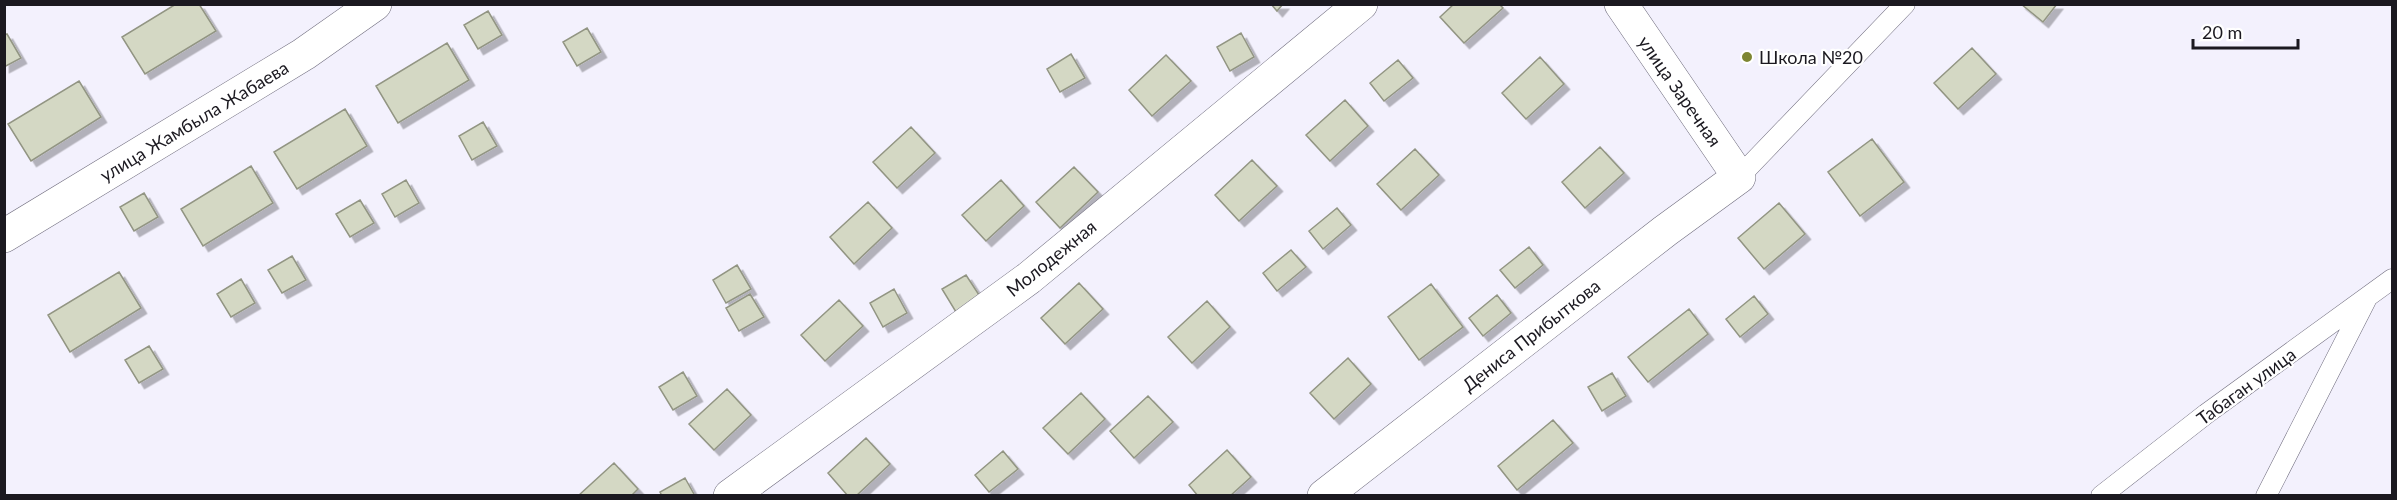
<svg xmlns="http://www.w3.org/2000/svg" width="2397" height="500" font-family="Lato,sans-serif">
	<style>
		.building { fill: #d4d8c4; stroke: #929583; stroke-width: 1.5; filter: url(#shadow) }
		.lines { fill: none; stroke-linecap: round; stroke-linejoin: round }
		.service-casing { stroke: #6f6c7d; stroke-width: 21 }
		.minor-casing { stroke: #6f6c7d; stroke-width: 34 }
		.tertiary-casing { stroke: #6f6c7d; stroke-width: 34 }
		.service { stroke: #fff; stroke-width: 20 }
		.minor { stroke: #fff; stroke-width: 33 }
		.tertiary { stroke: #fff; stroke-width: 33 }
		.poi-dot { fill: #7e8632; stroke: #fff; stroke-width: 2 }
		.labels { text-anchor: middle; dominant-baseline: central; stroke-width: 4.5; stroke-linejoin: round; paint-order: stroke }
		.poi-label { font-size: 18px; fill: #1b1920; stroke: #fff; text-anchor: start }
		.street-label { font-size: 18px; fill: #1b1920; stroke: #fff }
	</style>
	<defs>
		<filter id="shadow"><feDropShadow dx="5.5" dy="5.5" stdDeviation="0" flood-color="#0004"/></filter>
	</defs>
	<rect width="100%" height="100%" fill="#f3f1fd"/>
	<path class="building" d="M 176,4 L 199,4 L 216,31 L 145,74 L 122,37 Z
		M 1271,4 L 1283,4 L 1277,11 Z
		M 1454,4 L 1499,4 L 1503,8 L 1464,43 L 1440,17 Z
		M 2021,4 L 2057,4 L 2043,22 Z
		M 488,11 L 502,35 L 478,49 L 464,25 Z
		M 587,28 L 601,52 L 577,66 L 563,42 Z
		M 1241,33 L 1254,57 L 1230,71 L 1217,47 Z
		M 7,34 L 21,58 L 4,67 L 4,35 Z
		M 447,43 L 469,80 L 398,123 L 376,86 Z
		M 1972,48 L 1996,74 L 1958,109 L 1934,83 Z
		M 1071,54 L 1085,78 L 1060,92 L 1047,69 Z
		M 1166,55 L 1191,81 L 1152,116 L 1129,90 Z
		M 1540,57 L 1564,84 L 1526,119 L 1502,93 Z
		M 1398,60 L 1413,78 L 1384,101 L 1370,83 Z
		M 79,81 L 101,117 L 31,161 L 8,124 Z
		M 1345,100 L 1368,126 L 1330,161 L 1306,135 Z
		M 345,109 L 367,146 L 297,189 L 274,152 Z
		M 483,122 L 497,146 L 472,160 L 459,136 Z
		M 911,127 L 935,153 L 897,188 L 873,162 Z
		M 1872,139 L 1904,182 L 1860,216 L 1828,172 Z
		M 1600,147 L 1624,173 L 1585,208 L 1562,182 Z
		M 1415,149 L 1439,175 L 1401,210 L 1377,184 Z
		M 1252,160 L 1277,186 L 1239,221 L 1215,195 Z
		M 251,166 L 273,203 L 203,246 L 181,209 Z
		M 1074,167 L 1098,192 L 1060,228 L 1036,202 Z
		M 406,180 L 419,203 L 395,217 L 382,194 Z
		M 1001,180 L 1024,206 L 986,241 L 962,215 Z
		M 144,193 L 158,217 L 134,231 L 120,207 Z
		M 360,200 L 374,223 L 350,237 L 336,214 Z
		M 868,202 L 892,228 L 854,264 L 830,237 Z
		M 1779,203 L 1805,234 L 1764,269 L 1738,238 Z
		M 1337,208 L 1351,225 L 1323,249 L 1309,231 Z
		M 1529,247 L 1543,265 L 1515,288 L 1500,270 Z
		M 1291,250 L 1306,267 L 1277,291 L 1263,273 Z
		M 292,256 L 306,280 L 282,293 L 268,270 Z
		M 737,265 L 751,289 L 726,303 L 713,280 Z
		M 119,272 L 141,308 L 70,352 L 48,315 Z
		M 966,275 L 981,298 L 956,312 L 942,289 Z
		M 241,279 L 255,303 L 231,317 L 217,294 Z
		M 1079,283 L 1103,309 L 1065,344 L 1041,318 Z
		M 1431,284 L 1463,327 L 1419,360 L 1388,317 Z
		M 894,289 L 907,313 L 883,327 L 870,303 Z
		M 750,294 L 764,317 L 739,331 L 726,308 Z
		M 1497,295 L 1511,313 L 1483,336 L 1469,318 Z
		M 1754,296 L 1768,314 L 1740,337 L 1726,319 Z
		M 839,300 L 863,326 L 825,361 L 801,335 Z
		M 1207,301 L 1230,327 L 1192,363 L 1168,337 Z
		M 1689,309 L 1708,334 L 1648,382 L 1628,357 Z
		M 149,346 L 163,369 L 139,383 L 125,360 Z
		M 1348,358 L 1371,384 L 1334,419 L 1310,393 Z
		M 683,372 L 697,396 L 673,410 L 659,387 Z
		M 1612,373 L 1626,396 L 1602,411 L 1588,387 Z
		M 727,389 L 751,415 L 714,450 L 689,424 Z
		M 1081,393 L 1105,419 L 1068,454 L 1043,428 Z
		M 1148,396 L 1173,422 L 1134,458 L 1110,431 Z
		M 1553,420 L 1573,443 L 1517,490 L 1498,466 Z
		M 866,438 L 890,464 L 856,496 L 848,496 L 828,473 Z
		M 1227,450 L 1251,477 L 1230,496 L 1198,496 L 1189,485 Z
		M 1003,451 L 1018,469 L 989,492 L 975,475 Z
		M 614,463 L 638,489 L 631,496 L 578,496 Z
		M 685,478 L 695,496 L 662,496 L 660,492 Z"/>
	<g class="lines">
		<defs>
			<path id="service" d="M 1739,177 L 1905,4
				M 2101,496 L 2206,414 L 2392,279
				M 2266,496 L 2366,300"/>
			<path id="minor" d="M 730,496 L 1029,278 L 1361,4
				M 1324,496 L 1665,231 L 1739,177 L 1621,4"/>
			<path id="tertiary" d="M 4,236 L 304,54 L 375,4"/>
		</defs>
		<use href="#service" class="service-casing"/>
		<use href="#minor" class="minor-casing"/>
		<use href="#tertiary" class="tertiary-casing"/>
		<use href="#service" class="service"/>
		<use href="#minor" class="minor"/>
		<use href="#tertiary" class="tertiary"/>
	</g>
	<circle class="poi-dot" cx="1747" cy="57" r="6"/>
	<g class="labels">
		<g class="poi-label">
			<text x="1759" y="57">Школа №20</text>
		</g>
		<g class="street-label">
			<text transform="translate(1680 91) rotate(55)">улица Заречная</text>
			<text transform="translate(194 121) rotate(-31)">улица Жамбыла Жабаева</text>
			<text transform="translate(1051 258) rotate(-39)">Молодежная</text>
			<text transform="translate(1531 335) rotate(-38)">Дениса Прибыткова</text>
			<text transform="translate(2246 386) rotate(-36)">Табаган улица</text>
		</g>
	</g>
	<rect width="2397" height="500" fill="none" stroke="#1b1920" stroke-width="12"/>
	<path d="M2193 39v9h105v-9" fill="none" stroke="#1b1920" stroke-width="3"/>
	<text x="2202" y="39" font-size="18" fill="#1b1920" stroke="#ffffff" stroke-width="4.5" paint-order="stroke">20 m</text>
</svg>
